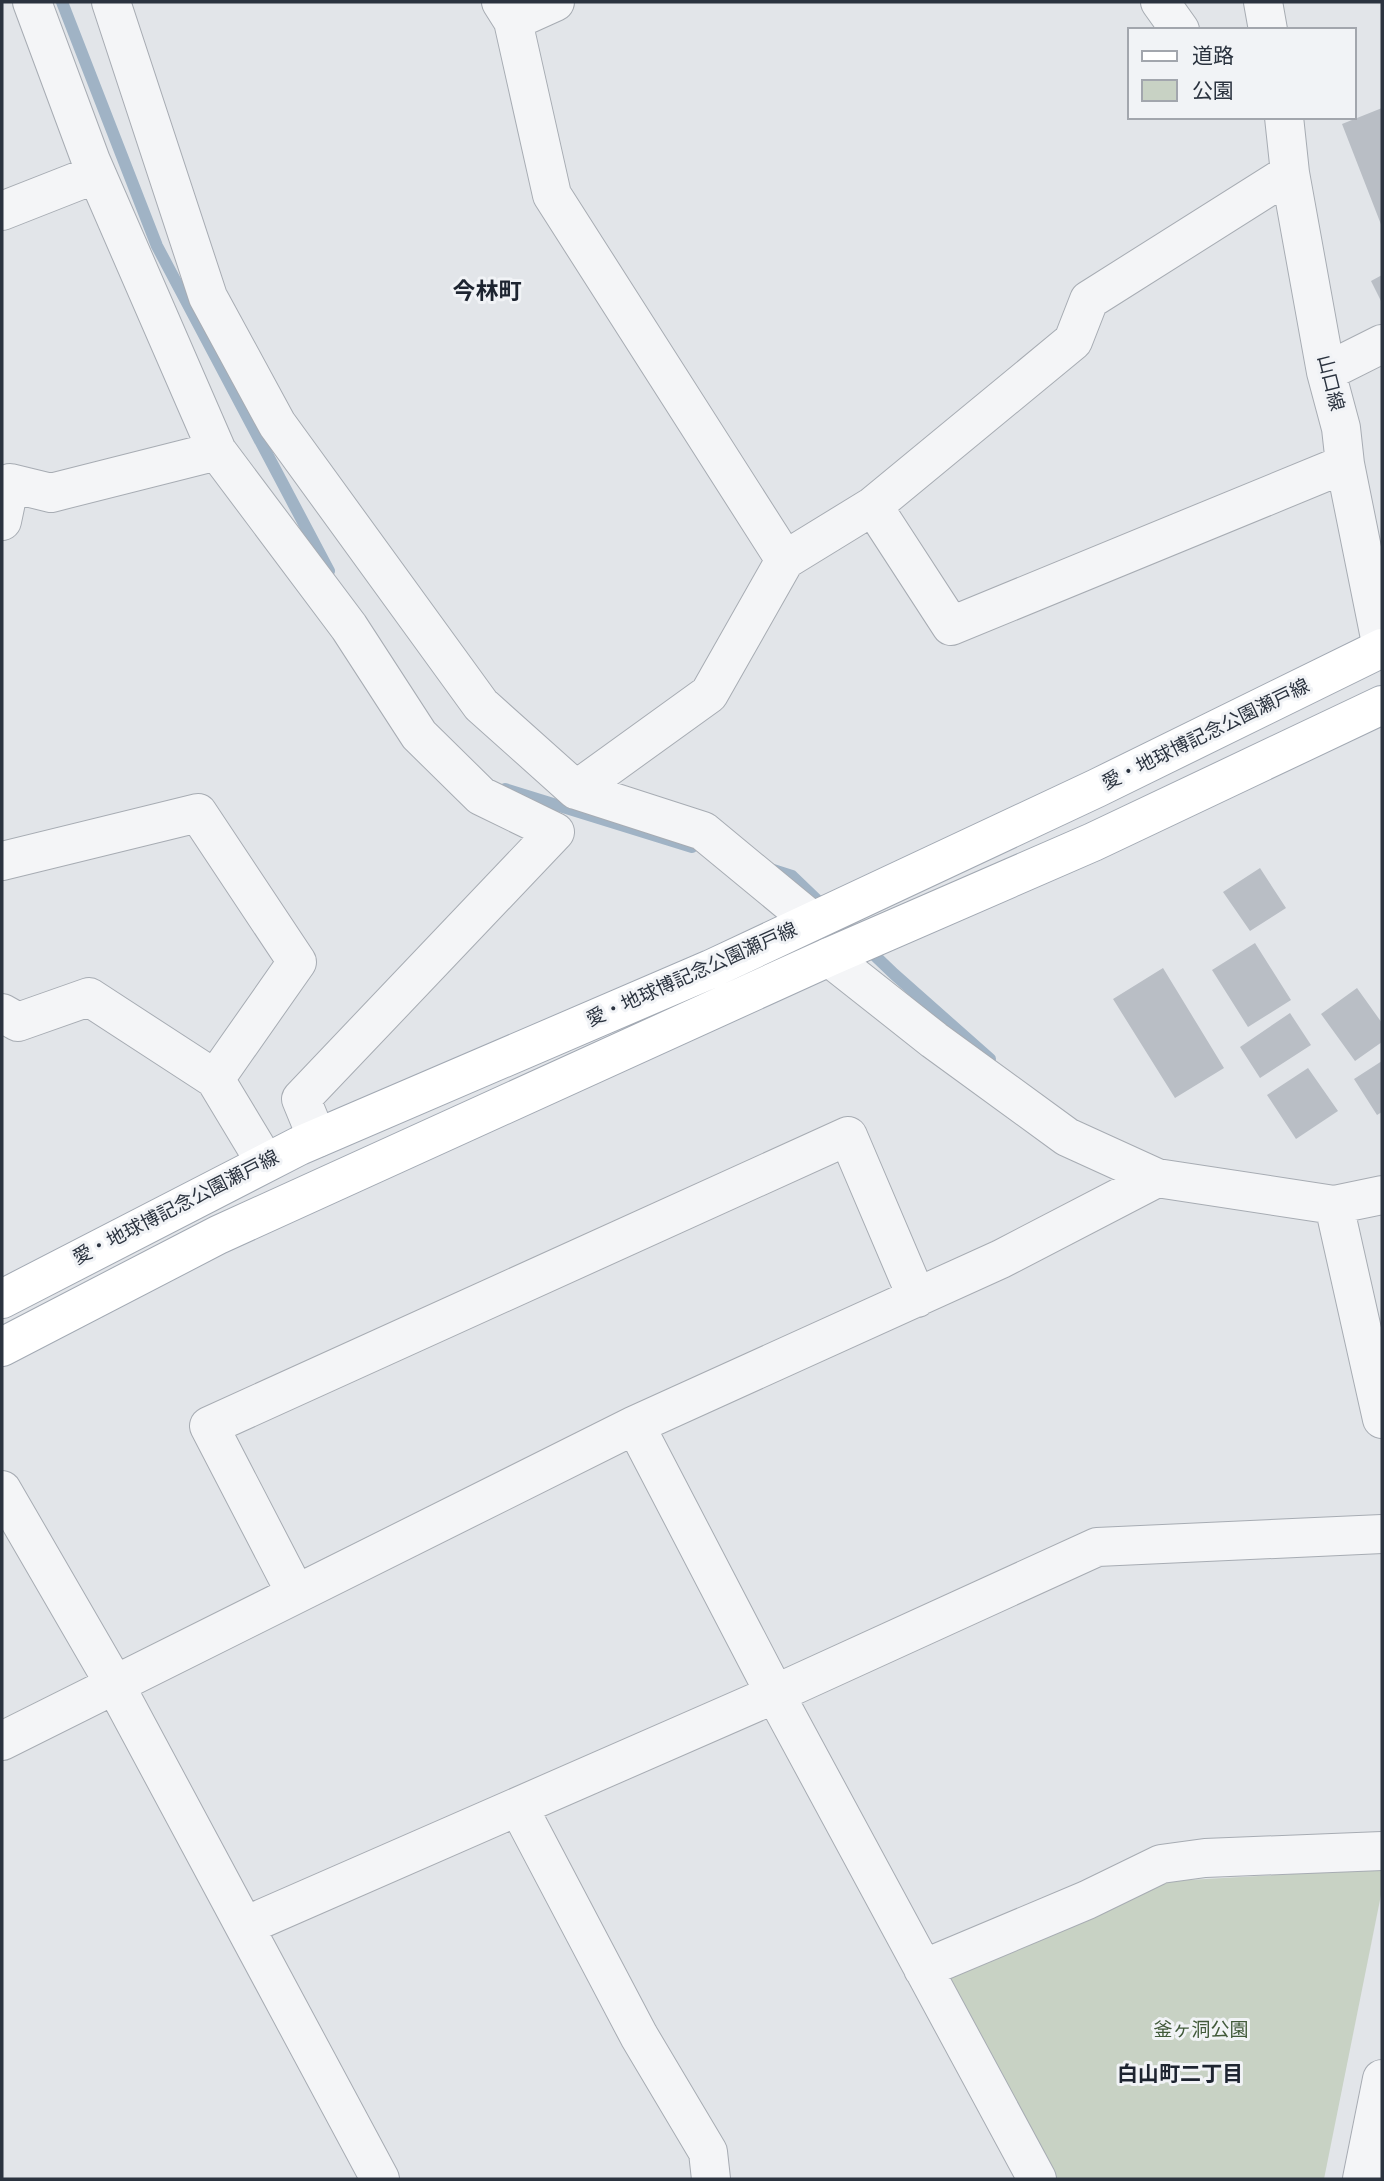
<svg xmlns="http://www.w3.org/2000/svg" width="1384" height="2181" font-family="'Alegreya Sans','Noto Sans JP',sans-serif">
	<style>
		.green { fill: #c8d2c4 }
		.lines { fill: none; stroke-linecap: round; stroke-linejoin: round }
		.stream { stroke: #a0b3c5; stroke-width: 12 }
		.building { fill: #b9bec5 }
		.minor-casing { stroke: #a7acb3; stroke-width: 40 }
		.major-casing { stroke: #a2a9b3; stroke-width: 40 }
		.minor { stroke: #f4f5f7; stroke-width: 38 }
		.major { stroke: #fff; stroke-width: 38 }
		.labels { text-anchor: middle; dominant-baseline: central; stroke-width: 6; stroke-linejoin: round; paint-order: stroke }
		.street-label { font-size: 19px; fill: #2b333f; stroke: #f1f3f6 }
		.park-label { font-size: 19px; fill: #415a3a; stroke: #f1f3f6 }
		.neighbourhood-label { font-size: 21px; font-weight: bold; fill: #1d2430; stroke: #f1f3f6 }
		.quarter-label { font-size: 23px; font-weight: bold; fill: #1d2430; stroke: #f1f3f6 }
	</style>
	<rect width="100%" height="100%" fill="#e2e5e9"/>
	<path class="green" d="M 1382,1869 L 1382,1890 L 1324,2179 L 1036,2179 L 931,1977 L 1153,1882 Z"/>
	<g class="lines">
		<path class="stream" d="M 62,2 L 157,246 L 329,571
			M 505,789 L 692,847
			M 770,869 L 792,876 L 894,974 L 990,1059"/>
	</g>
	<path class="building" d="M 1382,108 L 1382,227 L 1342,124 Z
		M 1382,275 L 1382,303 L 1371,281 Z
		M 1260,868 L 1286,908 L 1250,931 L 1223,892 Z
		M 1255,943 L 1291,1000 L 1248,1027 L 1212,970 Z
		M 1163,968 L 1224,1068 L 1175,1098 L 1113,999 Z
		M 1357,988 L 1382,1023 L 1382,1042 L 1355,1061 L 1321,1014 Z
		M 1290,1013 L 1311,1045 L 1260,1078 L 1240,1047 Z
		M 1382,1061 L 1382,1112 L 1377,1115 L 1354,1079 Z
		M 1308,1068 L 1338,1111 L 1296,1139 L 1267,1095 Z"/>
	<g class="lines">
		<defs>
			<path id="minor" d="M 32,2 L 91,161 L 217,451 L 349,627 L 419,735 L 481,796 L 555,832 L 301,1099 L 317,1138
				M 111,2 L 208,297 L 277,424 L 481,705 L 576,790 L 703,831 L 812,921
				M 501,2 L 513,21 L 552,195 L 785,560
				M 1160,2 L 1180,30
				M 1263,2 L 1268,30
				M 513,21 L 555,2
				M 1284,117 L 1290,173 L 1326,372 L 1341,428 L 1345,464 L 1382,648
				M 2,211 L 96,174
				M 1326,372 L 1382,344
				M 873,506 L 951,626 L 1345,464
				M 2,521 L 10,483 L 51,493 L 217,451
				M 576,790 L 709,694 L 785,560 L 873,506 L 1073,341 L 1089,300 L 1290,173
				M 2,861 L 198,813 L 297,962 L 215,1079
				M 829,957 L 934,1040 L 1067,1137 L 1157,1178
				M 2,1013 L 18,1022 L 89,997 L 215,1079 L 265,1162
				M 1334,1205 L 1382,1195
				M 635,1425 L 775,1694 L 1037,2179
				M 2,1490 L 115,1685 L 380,2179
				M 295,1592 L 209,1426 L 848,1136 L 917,1298
				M 2,1741 L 635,1425 L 1001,1259 L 1157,1178 L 1334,1205 L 1382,1419
				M 519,1808 L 639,2036 L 708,2152 L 711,2179
				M 245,1926 L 775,1694 L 1097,1547 L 1382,1534
				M 923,1969 L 1087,1900 L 1161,1864 L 1205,1858 L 1382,1851
				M 1362,2179 L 1382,2079"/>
			<path id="major" d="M 2,1299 L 299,1146 L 711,969 L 1097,788 L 1382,648
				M 2,1347 L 218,1235 L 829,957 L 1093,842 L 1382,705"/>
		</defs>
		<use href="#minor" class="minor-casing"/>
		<use href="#major" class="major-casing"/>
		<use href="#minor" class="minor"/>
		<use href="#major" class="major"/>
	</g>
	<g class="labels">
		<g class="street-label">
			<text transform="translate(1330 383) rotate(76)">山口線</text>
			<text transform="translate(1206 735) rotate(-26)">愛・地球博記念公園瀬戸線</text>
			<text transform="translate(692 975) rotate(-24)">愛・地球博記念公園瀬戸線</text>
			<text transform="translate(176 1208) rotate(-27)">愛・地球博記念公園瀬戸線</text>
		</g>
		<g class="park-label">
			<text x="1201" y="2030">釜ヶ洞公園</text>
		</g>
		<g class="neighbourhood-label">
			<text x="1180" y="2074">白山町二丁目</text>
		</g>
		<g class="quarter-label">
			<text x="487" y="292">今林町</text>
		</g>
	</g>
	<rect width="1384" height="2181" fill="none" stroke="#2b333f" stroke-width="7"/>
	<rect x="1128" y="28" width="228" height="91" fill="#f1f3f6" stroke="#a2a6ad" stroke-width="2"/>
	<rect x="1142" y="51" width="35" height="10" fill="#ffffff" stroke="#a2a6ad" stroke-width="2"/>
	<text x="1192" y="63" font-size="21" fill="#2b333f">道路</text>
	<rect x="1142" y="80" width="35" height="21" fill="#c8d2c4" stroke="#a2a6ad" stroke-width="2"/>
	<text x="1192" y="98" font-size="21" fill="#2b333f">公園</text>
</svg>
